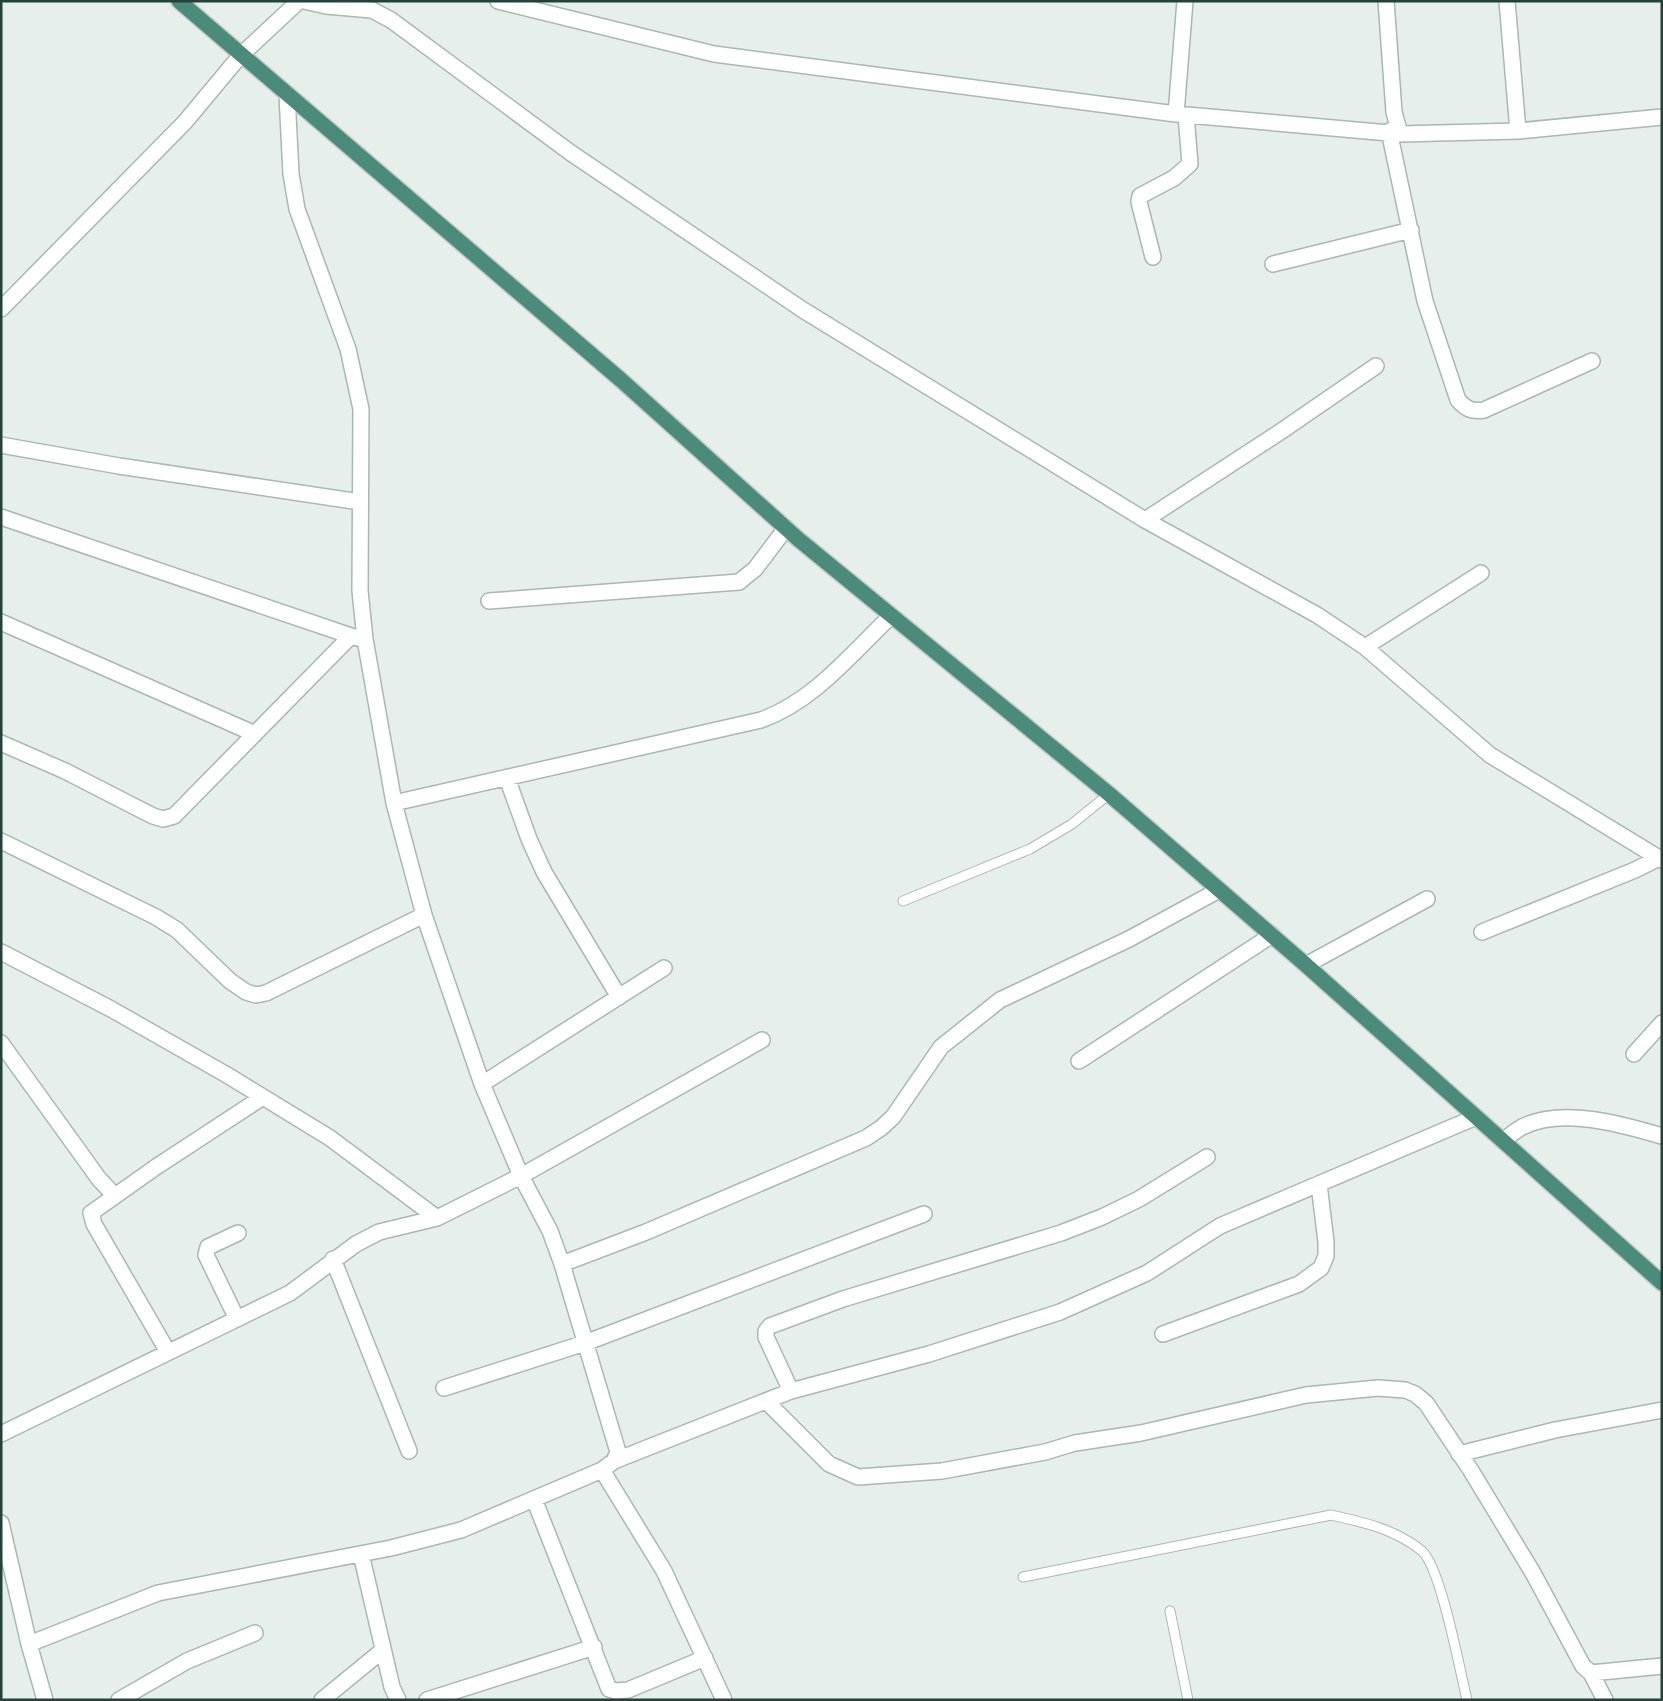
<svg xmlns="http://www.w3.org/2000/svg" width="1663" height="1701" font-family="Commissioner,sans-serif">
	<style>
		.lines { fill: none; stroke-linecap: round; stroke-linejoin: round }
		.service-casing { stroke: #a8b8b2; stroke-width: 11 }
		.minor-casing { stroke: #a8b8b2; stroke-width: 18 }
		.trunk-casing { stroke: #c2cac8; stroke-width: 18 }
		.service { stroke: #fff; stroke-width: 9 }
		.minor { stroke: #fff; stroke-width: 15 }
		.trunk { stroke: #4c8a7c; stroke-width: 15 }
	</style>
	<rect width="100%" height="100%" fill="#e6efeb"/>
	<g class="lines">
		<defs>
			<path id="service" d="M 903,901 L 1030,849 L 1072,824 L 1109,794
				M 1023,1577 L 1331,1515 C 1363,1522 1395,1529 1422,1551 C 1441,1568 1460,1671 1467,1700
				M 1170,1611 L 1188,1700"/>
			<path id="minor" d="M 304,1 L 326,6 L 372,10 L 391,20 L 571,153 L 803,310 L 1145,520 L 1317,615 L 1365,647 L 1490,755 L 1662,860
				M 498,1 L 714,54 L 1176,114 L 1400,134 L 1518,131 L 1662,117
				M 1386,1 L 1394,112 L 1400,134
				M 1507,1 L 1518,131
				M 1176,114 L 1185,1
				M 1389,131 L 1425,301 L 1458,400 C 1466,409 1472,412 1484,410 L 1592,361
				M 1153,257 L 1139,202 L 1140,196 L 1174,178 L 1190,164 L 1186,115
				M 1273,264 L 1411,230
				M 1,309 L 185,122 L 240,56 L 299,1
				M 1,445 L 119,466 L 360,502
				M 1,517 L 357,638
				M 1145,520 L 1280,432 L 1376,366
				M 489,601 L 739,582 L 755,569 L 786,528
				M 1,622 L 255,734
				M 1365,647 L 1481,573
				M 1,743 L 65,771 L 153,816 L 163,819 L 174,816 L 350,637
				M 507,778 L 529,839 L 544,872 L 619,997
				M 394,803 L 761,720 C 814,701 851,654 891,616
				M 1,841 L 156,917 L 177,930 L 230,981 L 246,992 L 256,995 L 266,993 L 424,915
				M 1482,932 L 1635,870 L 1659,858
				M 1,952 L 111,1009 L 227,1075 L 330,1138 L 437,1218
				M 1306,965 L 1427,899
				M 1,1043 L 99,1179 L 115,1196
				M 1634,1054 L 1662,1023
				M 1079,1061 L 1272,935
				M 482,1084 L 664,968
				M 1503,1141 C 1509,1136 1515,1131 1522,1127 C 1562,1107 1621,1124 1662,1136
				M 333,1259 L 409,1451
				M 562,1264 L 646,1232 L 866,1138 L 881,1128 L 893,1117 L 941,1047 L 1000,1000 L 1129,939 L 1219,890
				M 237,1319 L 206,1255 L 208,1247 L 238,1233
				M 1163,1334 L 1299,1284 L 1321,1268 L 1326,1256 L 1326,1242 L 1319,1184
				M 168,1352 L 94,1224 L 91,1213 L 156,1167 L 263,1097
				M 444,1388 L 585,1343 L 924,1214
				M 791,1391 L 766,1337 L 766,1331 L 770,1326 L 843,1299 L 1061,1233 L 1102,1217 L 1139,1199 L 1207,1157
				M 766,1401 L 829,1464 L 858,1477 L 942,1471 L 1045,1452 L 1075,1443 L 1141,1433 L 1306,1395 L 1378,1388 L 1405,1390 L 1415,1394 L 1426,1403 L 1470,1469 L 1533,1573 L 1583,1666 L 1591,1673 L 1605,1700
				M 1,1434 L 290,1293 L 356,1244 L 379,1232 L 437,1218 L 521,1176 L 762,1040
				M 1459,1454 L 1555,1430 L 1662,1410
				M 614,1461 L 791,1391 L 929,1354 L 1060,1312 L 1147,1273 L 1220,1226 L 1476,1117
				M 602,1470 L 664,1571 L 724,1700
				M 534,1499 L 609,1689 L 616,1691 L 628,1690 L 705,1658
				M 1,1523 L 29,1644 L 45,1700
				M 361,1554 L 392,1687 L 398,1700
				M 29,1644 L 158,1593 L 391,1548 L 461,1530 L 602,1470 L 614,1461 L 618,1452 L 562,1264 L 550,1231 L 521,1176 L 482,1084 L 424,915 L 394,803 L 365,639 L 360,591 L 361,409 L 348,349 L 297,209 L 291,174 L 287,95
				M 1591,1673 L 1662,1666
				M 119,1700 L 187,1661 L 255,1633
				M 322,1700 L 383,1650
				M 427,1700 L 594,1647"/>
			<path id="trunk" d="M 179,1 L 621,380 L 798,539 L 1109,794 L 1306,965 L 1662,1283"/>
		</defs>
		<use href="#service" class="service-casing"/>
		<use href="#minor" class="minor-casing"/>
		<use href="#trunk" class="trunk-casing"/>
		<use href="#service" class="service"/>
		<use href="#minor" class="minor"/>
		<use href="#trunk" class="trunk"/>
	</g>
	<rect width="1663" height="1701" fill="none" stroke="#24423a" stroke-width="5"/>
</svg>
